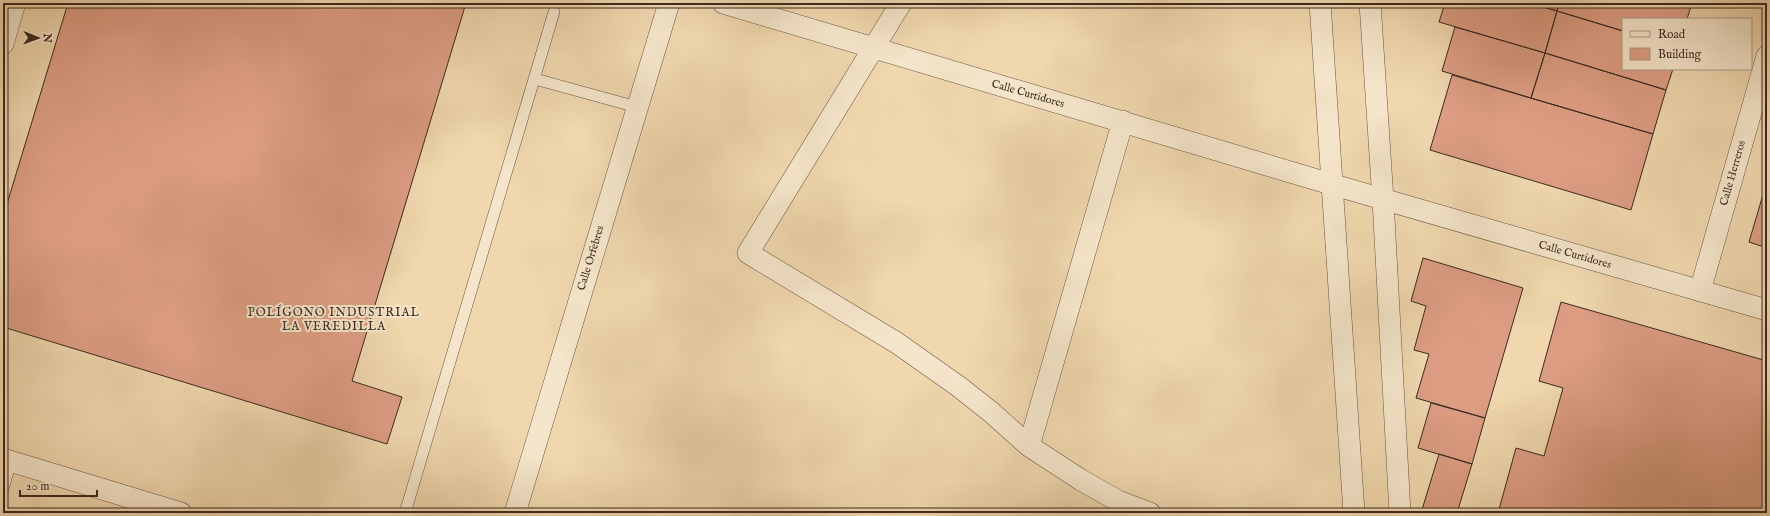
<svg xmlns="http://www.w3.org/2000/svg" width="1770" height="516" font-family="'IM FELL English',serif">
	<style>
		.building { fill: #dd9d83; stroke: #3c2921 }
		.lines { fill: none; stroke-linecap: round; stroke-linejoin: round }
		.lane-casing { stroke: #695444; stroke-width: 12 }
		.street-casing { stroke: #695444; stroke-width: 22 }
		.lane { stroke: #f5e5ca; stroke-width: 11 }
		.street { stroke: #f5e5ca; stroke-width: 21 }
		.labels { text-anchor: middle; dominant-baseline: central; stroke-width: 4; stroke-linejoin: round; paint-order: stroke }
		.street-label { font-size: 11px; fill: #3c2921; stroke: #f5e5ca }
		.neighbourhood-label { font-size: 12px; letter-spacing: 1px; fill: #3c2921; stroke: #f5e5ca }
	</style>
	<rect width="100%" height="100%" fill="#f0d7ae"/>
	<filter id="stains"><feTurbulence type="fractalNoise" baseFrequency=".005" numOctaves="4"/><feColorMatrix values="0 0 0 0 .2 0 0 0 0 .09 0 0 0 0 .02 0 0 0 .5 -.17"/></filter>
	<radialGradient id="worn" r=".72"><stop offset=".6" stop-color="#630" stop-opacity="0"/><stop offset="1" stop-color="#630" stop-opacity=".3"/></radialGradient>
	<path class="building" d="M 68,3 L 466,3 L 352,381 L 402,397 L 387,444 L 3,327 L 3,217 Z
		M 1445,3 L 1529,3 L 1557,11 L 1545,53 L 1439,22 Z
		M 1529,3 L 1559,3 L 1557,11 Z
		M 1559,3 L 1692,3 L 1687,19 L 1623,19 L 1623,31 L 1557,11 Z
		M 1557,11 L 1623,31 L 1623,69 L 1673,69 L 1666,90 L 1545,53 Z
		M 1455,27 L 1545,53 L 1531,98 L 1442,71 Z
		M 1545,53 L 1666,90 L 1653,134 L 1531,98 Z
		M 1452,75 L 1653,134 L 1631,210 L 1430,150 Z
		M 1767,181 L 1767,248 L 1749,242 Z
		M 1423,258 L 1523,288 L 1485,418 L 1416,398 L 1429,354 L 1414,350 L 1426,306 L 1411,301 Z
		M 1561,302 L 1767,361 L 1767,513 L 1498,513 L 1516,448 L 1544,456 L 1563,388 L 1539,381 Z
		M 1431,403 L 1485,418 L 1472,464 L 1418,448 Z
		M 1439,454 L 1472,464 L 1457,513 L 1421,513 Z"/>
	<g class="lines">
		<defs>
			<path id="lane" d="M 535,79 L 637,107
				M 3,489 L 11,461
				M 405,513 L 554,12"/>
			<path id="street" d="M 723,3 L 1334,185 L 1767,310
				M 901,3 L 748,253 L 897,343 L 958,386 L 991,412 L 1029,446 L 1081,480 L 1118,501 L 1150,513
				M 1320,3 L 1354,513
				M 1370,3 L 1383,200 L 1400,513
				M 3,44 L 15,3
				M 1700,291 L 1767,56
				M 1029,446 L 1123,121
				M 3,459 L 181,513
				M 515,513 L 669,3"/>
		</defs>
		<use href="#lane" class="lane-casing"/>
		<use href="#street" class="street-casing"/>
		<use href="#lane" class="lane"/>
		<use href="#street" class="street"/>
	</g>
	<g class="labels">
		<g class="street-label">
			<text transform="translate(1028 94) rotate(16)">Calle Curtidores</text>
			<text transform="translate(1733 173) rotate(-74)">Calle Herreros</text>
			<text transform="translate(1575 255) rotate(16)">Calle Curtidores</text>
			<text transform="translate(591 258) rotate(-73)">Calle Orfebres</text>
		</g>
		<g class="neighbourhood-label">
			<text x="334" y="312">POLÍGONO INDUSTRIAL<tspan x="334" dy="14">LA VEREDILLA</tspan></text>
		</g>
	</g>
	<rect width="1770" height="516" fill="none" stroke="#f0d7ae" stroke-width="16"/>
	<rect x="4" y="4" width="1762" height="508" fill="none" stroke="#3c2921" stroke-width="2"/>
	<rect x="8" y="8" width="1754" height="500" fill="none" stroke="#3c2921"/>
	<rect x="1622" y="18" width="130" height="52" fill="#f5e5ca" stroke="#ab9a86"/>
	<rect x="1630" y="31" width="20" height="6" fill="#f5e5ca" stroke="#ab9a86"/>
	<text x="1658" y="38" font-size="12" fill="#3c2921">Road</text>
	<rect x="1630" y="48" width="20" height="12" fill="#dd9d83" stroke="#ab9a86"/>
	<text x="1658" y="58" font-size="12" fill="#3c2921">Building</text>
	<g transform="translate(38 38) rotate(91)" stroke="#f5e5ca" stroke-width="3" paint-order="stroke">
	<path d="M0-3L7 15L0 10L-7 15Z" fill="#3c2921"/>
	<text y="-6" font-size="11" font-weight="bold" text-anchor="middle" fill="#3c2921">N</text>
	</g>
	<path d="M20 490v6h77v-6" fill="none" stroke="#3c2921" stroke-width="2"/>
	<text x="26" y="490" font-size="12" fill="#3c2921" stroke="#f5e5ca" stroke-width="3" paint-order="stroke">20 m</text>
	<rect width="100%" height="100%" filter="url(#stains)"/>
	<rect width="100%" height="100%" fill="url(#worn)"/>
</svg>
